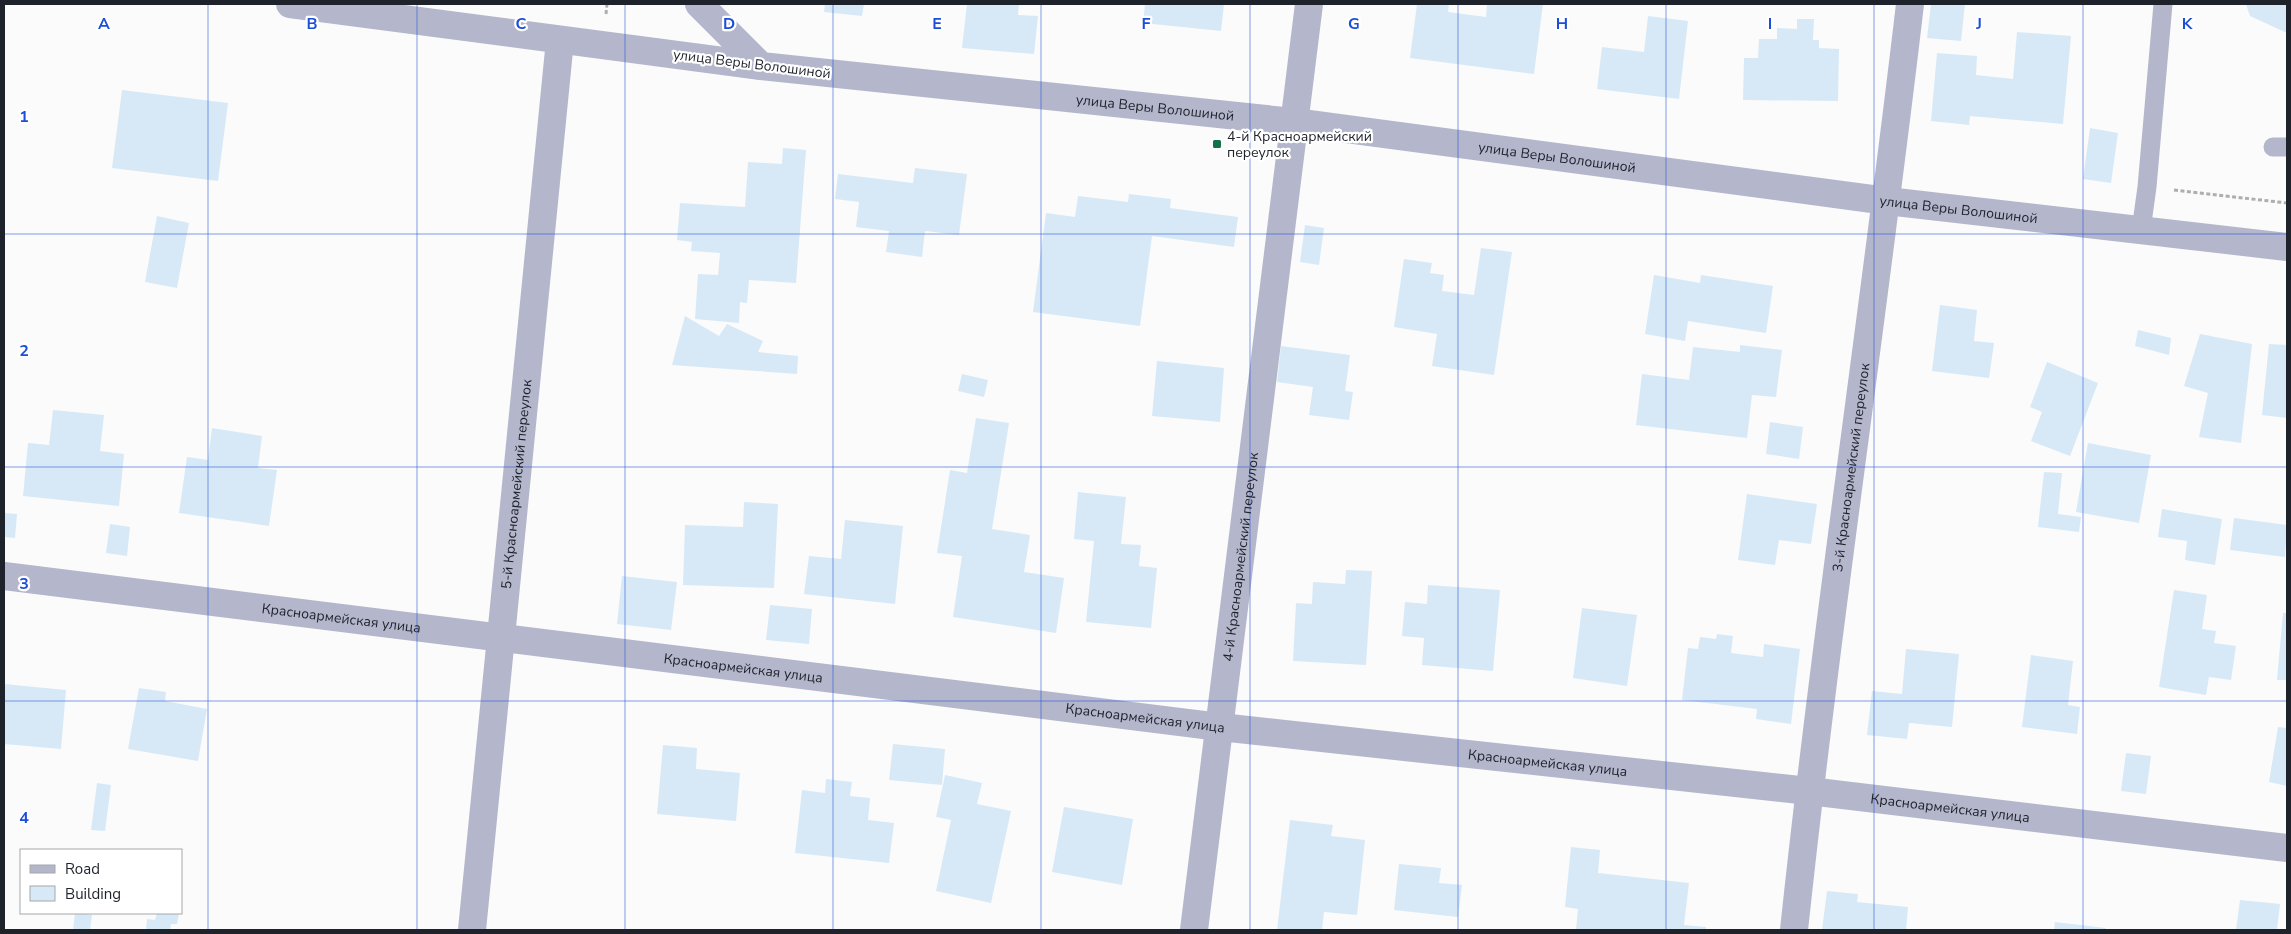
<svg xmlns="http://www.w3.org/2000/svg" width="2291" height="934" font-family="'Nunito Sans',sans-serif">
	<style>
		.building { fill: #d7e9f7 }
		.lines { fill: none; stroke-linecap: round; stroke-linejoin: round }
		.path { stroke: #acaeb1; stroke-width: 3; stroke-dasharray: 4 2.5; stroke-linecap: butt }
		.service { stroke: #b4b6cc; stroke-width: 19 }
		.minor { stroke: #b4b6cc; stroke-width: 28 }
		.tertiary { stroke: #b4b6cc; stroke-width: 28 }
		.grid { fill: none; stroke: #1d4ed8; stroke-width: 1; stroke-opacity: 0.55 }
		.poi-dot { fill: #12734a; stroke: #fff; stroke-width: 2 }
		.labels { text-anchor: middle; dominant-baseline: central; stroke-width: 4.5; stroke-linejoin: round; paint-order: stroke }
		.street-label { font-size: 14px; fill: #1e222a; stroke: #fff }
		.poi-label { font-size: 14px; fill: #1e222a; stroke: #fff; text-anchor: start }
		.grid-label { font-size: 16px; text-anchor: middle; font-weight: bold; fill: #1d4ed8; stroke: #fff; stroke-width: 4.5; stroke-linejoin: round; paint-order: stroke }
	</style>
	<rect width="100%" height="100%" fill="#fbfbfb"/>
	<path class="building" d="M 825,4 L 864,4 L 862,16 L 824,12 Z
		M 967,4 L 1019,4 L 1018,15 L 1038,16 L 1034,54 L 962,48 Z
		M 1145,4 L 1224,4 L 1221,31 L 1143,23 Z
		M 1417,4 L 1449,4 L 1448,12 L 1486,17 L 1487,4 L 1543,4 L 1534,74 L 1410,58 Z
		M 1931,4 L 1965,4 L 1961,41 L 1927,38 Z
		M 2246,4 L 2287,4 L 2287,33 L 2250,16 Z
		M 1648,16 L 1688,21 L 1679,99 L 1597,89 L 1602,47 L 1644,52 Z
		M 1797,19 L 1814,19 L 1813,40 L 1819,40 L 1819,48 L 1839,49 L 1838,101 L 1743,100 L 1744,58 L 1758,58 L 1759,39 L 1777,39 L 1777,28 L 1797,29 Z
		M 2017,32 L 2071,36 L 2063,124 L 1970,116 L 1969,125 L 1931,121 L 1937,53 L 1977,56 L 1976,75 L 2013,79 Z
		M 122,90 L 228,103 L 218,181 L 112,168 Z
		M 2090,128 L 2118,133 L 2111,183 L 2083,179 Z
		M 783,148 L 806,150 L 796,283 L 749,280 L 747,303 L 740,302 L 739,323 L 695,319 L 698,274 L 718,275 L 720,253 L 691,251 L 692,242 L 677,240 L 680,203 L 745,207 L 748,162 L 782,164 Z
		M 915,168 L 967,174 L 959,235 L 925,231 L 922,257 L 886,252 L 889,231 L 856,227 L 859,202 L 835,199 L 838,174 L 913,183 Z
		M 1129,194 L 1171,199 L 1170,208 L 1238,217 L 1234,247 L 1152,236 L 1140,326 L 1033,312 L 1046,213 L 1075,217 L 1078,196 L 1128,202 Z
		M 157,216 L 189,223 L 177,288 L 145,282 Z
		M 1305,225 L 1324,228 L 1319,265 L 1300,262 Z
		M 1481,248 L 1512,252 L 1494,375 L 1432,366 L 1437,334 L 1394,327 L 1404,259 L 1432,263 L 1430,273 L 1444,275 L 1442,291 L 1474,295 Z
		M 1654,275 L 1700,283 L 1701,275 L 1773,286 L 1766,333 L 1688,321 L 1685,341 L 1645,334 Z
		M 1940,305 L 1977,310 L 1974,341 L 1994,343 L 1989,378 L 1932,371 Z
		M 685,316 L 719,336 L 727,324 L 763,341 L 758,352 L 798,356 L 797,374 L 672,365 Z
		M 2138,330 L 2171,338 L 2169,355 L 2135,346 Z
		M 2200,334 L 2252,344 L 2241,443 L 2199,437 L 2208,393 L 2184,386 Z
		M 2269,344 L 2287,345 L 2287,418 L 2262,415 Z
		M 1740,345 L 1782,350 L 1776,397 L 1752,395 L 1747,438 L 1636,425 L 1642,374 L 1689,380 L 1693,347 L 1740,352 Z
		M 1281,346 L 1350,355 L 1345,391 L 1353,392 L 1349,420 L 1309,415 L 1313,387 L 1277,382 Z
		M 1157,361 L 1224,368 L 1220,422 L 1152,416 Z
		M 2047,362 L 2098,383 L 2070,456 L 2031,441 L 2042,412 L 2030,407 Z
		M 962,374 L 988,380 L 984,397 L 958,391 Z
		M 53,410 L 104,415 L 100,451 L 124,454 L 119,506 L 23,496 L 28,443 L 49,445 Z
		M 976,418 L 1009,423 L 992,529 L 1030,535 L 1024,572 L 1064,578 L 1056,633 L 953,617 L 962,556 L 937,553 L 950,470 L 967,473 Z
		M 1770,422 L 1803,427 L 1799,459 L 1766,454 Z
		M 212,428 L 262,436 L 258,468 L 277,470 L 269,526 L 179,513 L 187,457 L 208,460 Z
		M 2088,443 L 2151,455 L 2139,523 L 2076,512 Z
		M 2044,472 L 2062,473 L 2058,514 L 2081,517 L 2079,532 L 2038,527 Z
		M 1078,492 L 1126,497 L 1121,544 L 1141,545 L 1139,566 L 1157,568 L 1151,628 L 1086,622 L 1094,541 L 1074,539 Z
		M 1747,494 L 1817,504 L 1811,544 L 1779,540 L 1775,565 L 1738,560 Z
		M 744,502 L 778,504 L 774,588 L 683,585 L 685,525 L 743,527 Z
		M 2162,509 L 2222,519 L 2215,565 L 2185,560 L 2187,541 L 2158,537 Z
		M 4,513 L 17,514 L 15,538 L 4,537 Z
		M 2234,518 L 2287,525 L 2285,557 L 2230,550 Z
		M 845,520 L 903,526 L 895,604 L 804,594 L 809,556 L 841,559 Z
		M 110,524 L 130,527 L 127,556 L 106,553 Z
		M 1346,570 L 1372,571 L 1366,665 L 1293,661 L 1296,603 L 1312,604 L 1313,582 L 1345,584 Z
		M 622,576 L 677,582 L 671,630 L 617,624 Z
		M 1428,585 L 1500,590 L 1493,671 L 1422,665 L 1424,638 L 1402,636 L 1405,602 L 1427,604 Z
		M 2174,590 L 2207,595 L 2202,629 L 2216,631 L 2214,643 L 2236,646 L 2231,680 L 2209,677 L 2206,695 L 2159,687 Z
		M 770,605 L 812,609 L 809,644 L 766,640 Z
		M 1582,608 L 1637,615 L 1627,686 L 1573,678 Z
		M 2283,613 L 2287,613 L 2287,680 L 2277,680 Z
		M 1717,634 L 1733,636 L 1731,653 L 1763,657 L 1764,644 L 1800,649 L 1791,724 L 1756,719 L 1757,709 L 1682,700 L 1688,648 L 1698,649 L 1700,637 L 1716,639 Z
		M 1906,649 L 1959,654 L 1952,727 L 1909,723 L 1907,739 L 1867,735 L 1872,691 L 1902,694 Z
		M 2031,655 L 2073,661 L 2068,705 L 2080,707 L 2077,734 L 2022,727 Z
		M 4,684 L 66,690 L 61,749 L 4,744 Z
		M 139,688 L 166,692 L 165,701 L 207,709 L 198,761 L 128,749 Z
		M 2278,727 L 2287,728 L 2287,786 L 2269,782 Z
		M 893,744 L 945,749 L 942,785 L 889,780 Z
		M 663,745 L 697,748 L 696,769 L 740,773 L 736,821 L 657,814 Z
		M 2126,753 L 2151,756 L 2146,794 L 2121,791 Z
		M 945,775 L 982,783 L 977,804 L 1011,811 L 991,903 L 936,891 L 951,820 L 936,817 Z
		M 826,779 L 852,782 L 850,796 L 870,798 L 868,820 L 894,823 L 889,863 L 795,853 L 802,790 L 825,793 Z
		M 97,783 L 111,785 L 105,831 L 91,830 Z
		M 1064,807 L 1133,819 L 1122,885 L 1052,872 Z
		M 1290,820 L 1333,825 L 1331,836 L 1365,840 L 1357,915 L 1324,912 L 1322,930 L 1277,930 Z
		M 1571,847 L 1600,850 L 1598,873 L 1689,883 L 1684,925 L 1706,927 L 1706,930 L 1576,930 L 1578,909 L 1565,907 Z
		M 1399,864 L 1441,868 L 1439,883 L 1462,885 L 1458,917 L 1394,910 Z
		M 1827,891 L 1858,894 L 1857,902 L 1908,907 L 1906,930 L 1822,930 Z
		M 2240,900 L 2280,904 L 2277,930 L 2236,930 Z
		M 75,913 L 92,915 L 90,930 L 73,930 Z
		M 157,913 L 179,913 L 177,924 L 171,924 L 170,930 L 146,930 L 147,919 L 155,920 Z
		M 2055,922 L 2106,928 L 2105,930 L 2054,930 Z"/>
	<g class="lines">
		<path class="path" d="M 606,14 L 607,4
			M 2174,190 L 2287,203"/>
		<path class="service" d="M 2273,147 L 2287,147
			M 2141,230 L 2147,187 L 2163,4"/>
		<g class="minor">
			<path d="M 290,4 L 761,66"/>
			<path id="s1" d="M 4,576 L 1220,727 L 1809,791 L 2287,848"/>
			<path id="s2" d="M 472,930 L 560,40"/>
			<path id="s3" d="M 1194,930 L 1309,4"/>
			<path id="s4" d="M 1794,930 C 1827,621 1874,313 1910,4"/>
		</g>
		<path class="tertiary" id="s5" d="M 699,4 L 761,66 L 1294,122 L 1887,201 L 2287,247"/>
	</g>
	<path class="grid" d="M 208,4 L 208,930M 417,4 L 417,930M 625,4 L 625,930M 833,4 L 833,930M 1041,4 L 1041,930M 1250,4 L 1250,930M 1458,4 L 1458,930M 1666,4 L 1666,930M 1874,4 L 1874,930M 2083,4 L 2083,930M 4,234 L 2287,234M 4,467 L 2287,467M 4,701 L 2287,701"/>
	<rect class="poi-dot" x="1212" y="139" width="10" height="10" rx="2.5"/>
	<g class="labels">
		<g class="street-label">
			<text transform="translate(752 64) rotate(7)">улица Веры Волошиной</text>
			<text stroke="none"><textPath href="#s5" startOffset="484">улица Веры Волошиной</textPath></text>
			<text stroke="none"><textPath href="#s5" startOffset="889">улица Веры Волошиной</textPath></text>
			<text stroke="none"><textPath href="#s5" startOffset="1294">улица Веры Волошиной</textPath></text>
			<text stroke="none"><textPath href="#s4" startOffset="466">3-й Красноармейский переулок</textPath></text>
			<text stroke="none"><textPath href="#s2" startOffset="448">5-й Красноармейский переулок</textPath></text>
			<text stroke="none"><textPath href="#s3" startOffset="376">4-й Красноармейский переулок</textPath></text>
			<text stroke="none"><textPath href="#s1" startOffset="340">Красноармейская улица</textPath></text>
			<text stroke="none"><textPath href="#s1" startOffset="745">Красноармейская улица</textPath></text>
			<text stroke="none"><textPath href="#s1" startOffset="1150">Красноармейская улица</textPath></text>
			<text stroke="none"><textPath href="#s1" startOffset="1555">Красноармейская улица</textPath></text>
			<text stroke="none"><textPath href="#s1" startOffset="1960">Красноармейская улица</textPath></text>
		</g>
		<g class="poi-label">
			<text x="1227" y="136">4-й Красноармейский<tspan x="1227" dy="16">переулок</tspan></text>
		</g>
	</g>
	<g class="grid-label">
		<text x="104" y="29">A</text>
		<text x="312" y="29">B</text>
		<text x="521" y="29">C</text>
		<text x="729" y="29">D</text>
		<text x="937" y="29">E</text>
		<text x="1146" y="29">F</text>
		<text x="1354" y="29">G</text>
		<text x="1562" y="29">H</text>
		<text x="1770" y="29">I</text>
		<text x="1979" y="29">J</text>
		<text x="2187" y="29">K</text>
		<text x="24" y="122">1</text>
		<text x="24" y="356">2</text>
		<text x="24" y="589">3</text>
		<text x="24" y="823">4</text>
	</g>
	<rect width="2291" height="934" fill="none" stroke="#1e222a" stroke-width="10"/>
	<rect x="20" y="849" width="162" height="65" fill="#ffffff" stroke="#a5a7aa"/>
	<rect x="30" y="865" width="25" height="8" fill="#b4b6cc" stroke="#a5a7aa"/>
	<text x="65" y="874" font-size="15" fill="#1e222a">Road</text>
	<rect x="30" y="886" width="25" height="15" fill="#d7e9f7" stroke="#a5a7aa"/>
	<text x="65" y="899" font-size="15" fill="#1e222a">Building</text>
</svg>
